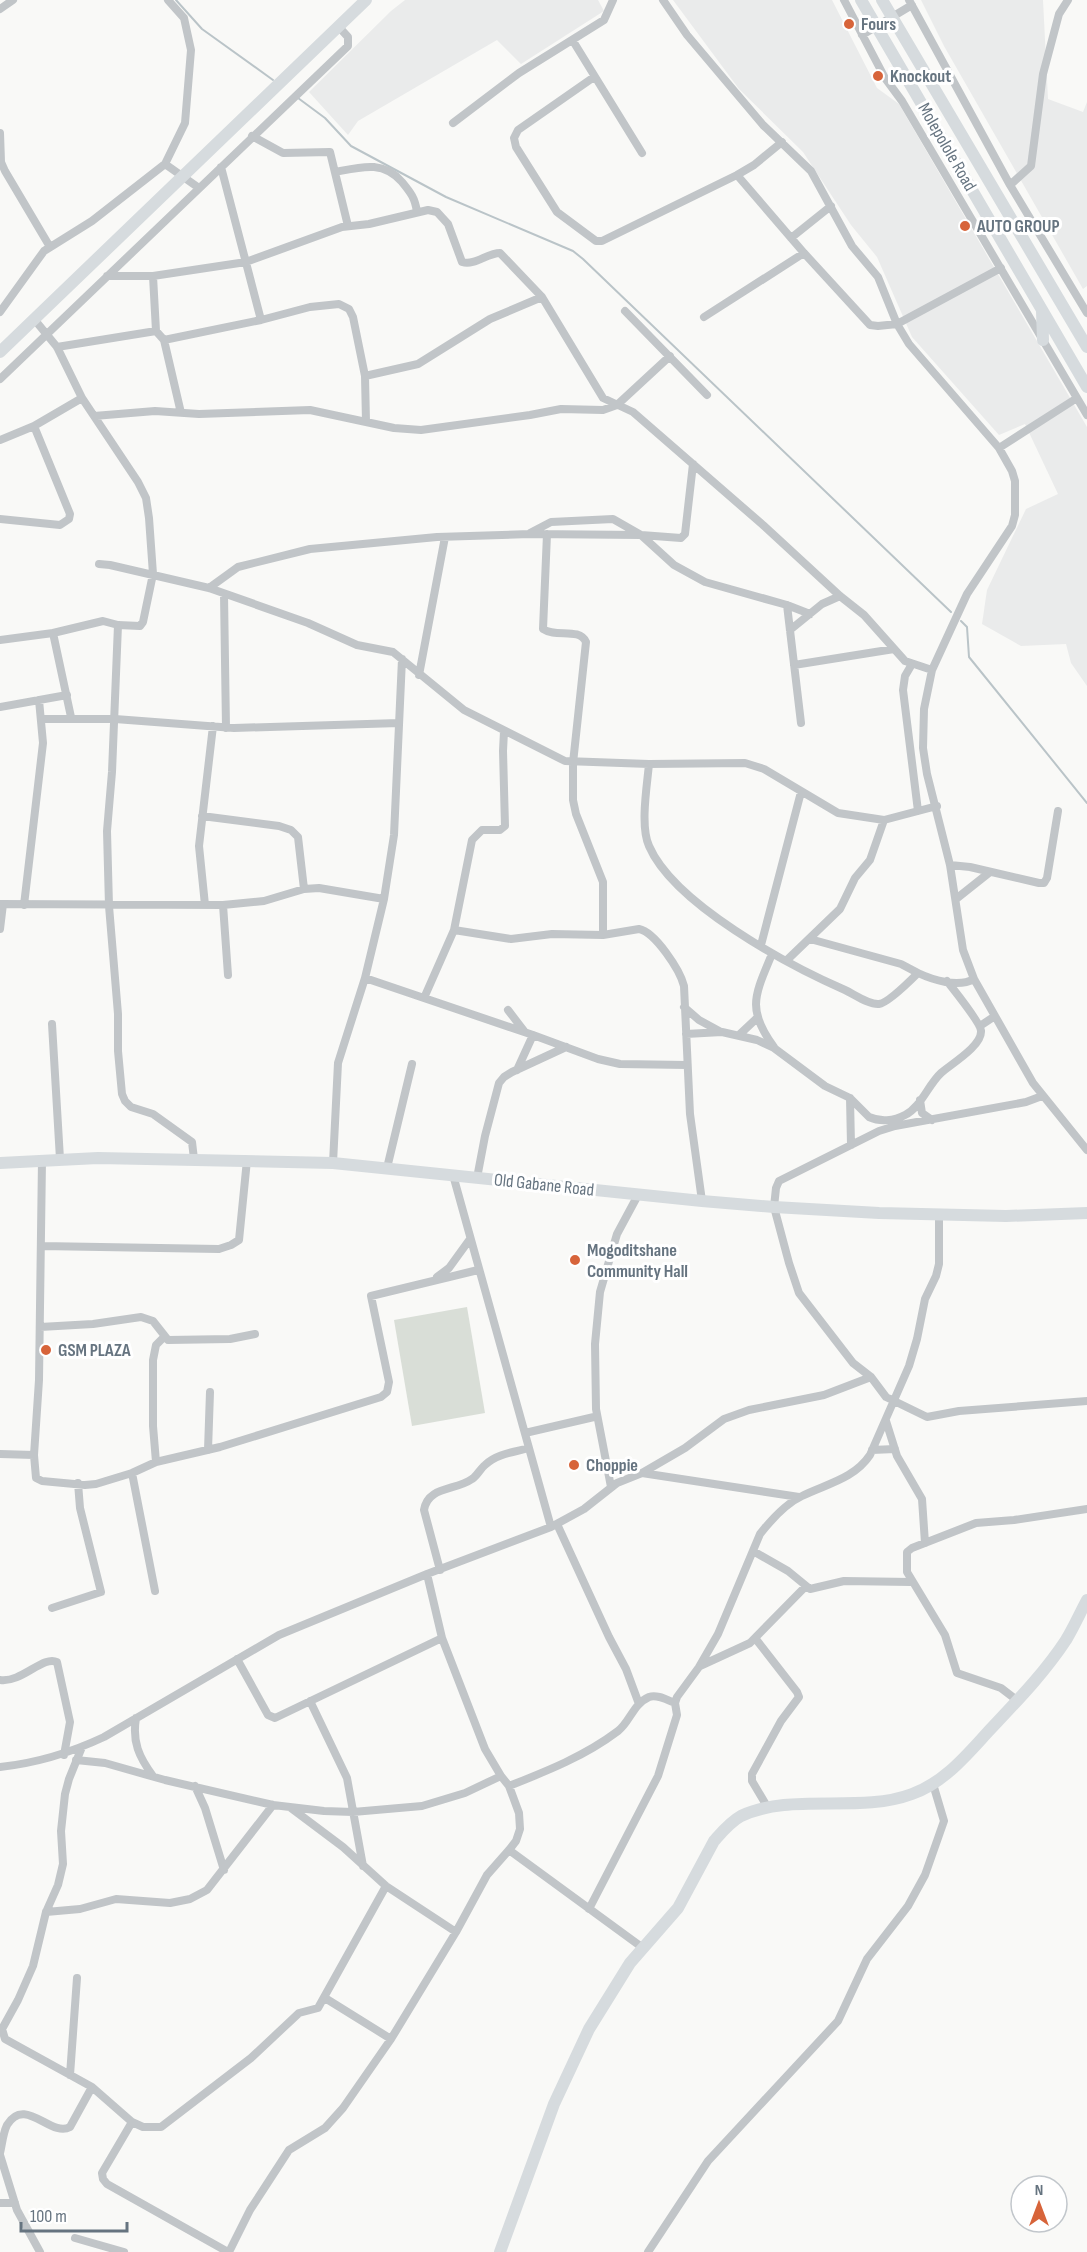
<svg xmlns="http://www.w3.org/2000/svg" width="1087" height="2252" font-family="'Sofia Sans Condensed',sans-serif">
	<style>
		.built { fill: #eaebeb }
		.green { fill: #d9ded7 }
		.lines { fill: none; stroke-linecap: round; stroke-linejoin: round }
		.stream { stroke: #bac4c8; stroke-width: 2 }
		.street { stroke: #c1c5c8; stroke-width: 8 }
		.secondary { stroke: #d6dbde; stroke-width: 12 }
		.primary { stroke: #d6dbde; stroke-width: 12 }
		.poi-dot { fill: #d7643a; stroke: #fff; stroke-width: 2 }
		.labels { text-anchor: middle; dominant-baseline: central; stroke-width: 6; stroke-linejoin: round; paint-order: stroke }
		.poi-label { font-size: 18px; font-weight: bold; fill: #667480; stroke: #fff; text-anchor: start }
		.street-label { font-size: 18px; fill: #667480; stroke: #fff }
	</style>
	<rect width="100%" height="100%" fill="#f9f9f7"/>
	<path class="built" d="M 405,0 L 598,0 L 604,11 L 521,64 L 497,40 L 358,121 L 348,135 L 309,92 L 391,11 Z
		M 673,0 L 832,0 L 877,88 L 899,104 L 1087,427 L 1087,686 L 1071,663 L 1066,644 L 1021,646 L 982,624 L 987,590 L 1026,509 L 1058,494 L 1025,424 L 999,435 L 912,337 L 877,257 L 851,225 L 803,152 L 739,89 Z
		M 921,0 L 1043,0 L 1048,99 L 1083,112 L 1087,102 L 1087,286 L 1083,289 L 944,46 Z"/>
	<path class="green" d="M 467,1307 L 485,1413 L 412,1426 L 394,1320 Z"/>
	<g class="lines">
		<path class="stream" d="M 176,0 L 202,29 L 273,80
			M 298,98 L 325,118 L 351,146 L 446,197 L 573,251 L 583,259 L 951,612
			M 961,621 L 967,627 L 969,657 L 1087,803"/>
		<path class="street" d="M 663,0 L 687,35 L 763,125 L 811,171 L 852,246 L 878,277 L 897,324 L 909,344 L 999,448 L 1012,471 L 1015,481 L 1015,515 L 1012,526 L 967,594 L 932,670 L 924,709 L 923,748 L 927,774 L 950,865 L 963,950 L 974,979 L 1033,1083 L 1087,1150
			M 844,0 L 885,78 L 902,101 L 1087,415
			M 909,0 L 1010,185 L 1087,313
			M 0,9 L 13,0
			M 862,35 L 912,5
			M 573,41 L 642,153
			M 594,77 L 518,130 L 514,138 L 516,147 L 557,212 L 596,241 L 602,241 L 737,175 L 754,165 L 782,142
			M 453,123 L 519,73 L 604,20 L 613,0
			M 0,133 L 1,162 L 5,171 L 50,247
			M 252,136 L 283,153 L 330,152 L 348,226
			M 165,164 L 199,188
			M 221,167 L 261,320
			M 335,172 C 361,167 383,160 402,182 C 411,193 415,198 417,212
			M 737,175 L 804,253 L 870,325 L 878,326 L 897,324 L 1001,268
			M 1010,185 L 1031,166 L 1043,74 L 1059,14 L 1068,0
			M 791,238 L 831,206
			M 107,276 L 153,276 L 246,262 L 342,227 L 369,224 L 428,210 L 437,212 L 448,224 L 462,262 C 475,266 487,253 500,253 L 542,297 L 603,398 L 633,412 L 763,525 L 840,596 L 864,615 L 905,661 L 932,670
			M 153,276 L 156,331
			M 625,311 L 707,395
			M 0,312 L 44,251 L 92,221 L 165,164 L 185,123 L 191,50 L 184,18 L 168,0
			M 704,317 L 804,253
			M 34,319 L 57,347 L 82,398 L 138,482 L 146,498 L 149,518 L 153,574 L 143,622 L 140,626 L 118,625 L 103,621 L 53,633
			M 57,347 L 156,331 L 164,340
			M 365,376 L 418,364 L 490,319 L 542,297
			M 0,379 L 348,46 L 348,37 L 338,26
			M 181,413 L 164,340 L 261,320 L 310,307 L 339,304 L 349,309 L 353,317 L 365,376 L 366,422
			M 94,416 L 155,411 L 199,414 L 310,410 L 394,428 L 421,430 L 530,415 L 561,409 L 603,410 L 617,405 L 670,356
			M 0,440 L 34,426 L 82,398
			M 999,448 L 1077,398
			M 0,519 L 60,525 L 69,519 L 70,514 L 34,426
			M 530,533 L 551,522 L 613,519 L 641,535 L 674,565 L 705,582 L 787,605 L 810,614
			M 547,534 L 543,629 C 556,638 579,627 586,642 L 573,763 L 573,800 L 576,814 L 603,882 L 603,935
			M 99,564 L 110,565 L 209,588 L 308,623 L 357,645 L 393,652 L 464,710 L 565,761 L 649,764 L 745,763 L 764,769 L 838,813 L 884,820 L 937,806
			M 209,588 L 238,567 L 310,549 L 437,537 L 530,534 L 641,535 L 681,538 L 685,534 L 693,464
			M 224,594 L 226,728
			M 787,605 L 801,723
			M 118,625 L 112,772 L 107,831 L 109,906 L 118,1014 L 118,1051 L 122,1094 L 125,1101 L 131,1107 L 153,1114 L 192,1142 L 194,1159
			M 790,630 L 822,604 L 840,596
			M 0,640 L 53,633 L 71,717
			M 912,664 L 905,676 L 903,690 L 918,811
			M 794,665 L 894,649
			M 419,675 L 445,537
			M 0,707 L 67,695
			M 42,719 L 115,719 L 234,728 L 399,723
			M 649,764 C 647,786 640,826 649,846 C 674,904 788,965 845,990 C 854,994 869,1005 879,1004 C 888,1003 911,980 918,973 C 933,980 958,988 974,979
			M 202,816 L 279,826 L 291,830 L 298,837 L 304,889
			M 950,865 L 970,867 L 1039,883 L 1044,883 L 1047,878 L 1058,811
			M 956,899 L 990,872
			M 0,904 L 223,905 L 264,901 L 304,889 L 319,888 L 384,899
			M 24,905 L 43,743 L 39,700
			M 205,905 L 199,846 L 213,726
			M 223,905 L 228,975
			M 0,929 L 3,904
			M 454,930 L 511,939 L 552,934 L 603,935 L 639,929 C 655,932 680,970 684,986 L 690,1114 L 702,1201
			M 810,939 L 901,964 L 918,973
			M 761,945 L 801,792
			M 772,954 C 755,995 746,1009 774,1047
			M 786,961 L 840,909 L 855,878 L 870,860 L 884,820
			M 365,978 L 533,1035 L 598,1059 L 620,1064 L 687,1065
			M 424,998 L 454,930 L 472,840 L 482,830 L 500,830 L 505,826 L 503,751 L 504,731
			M 684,1007 L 699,1020 L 721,1032
			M 508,1010 L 524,1031
			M 52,1024 L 60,1159
			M 980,1026 L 995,1016
			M 686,1034 L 722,1032 L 757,1040 L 774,1048 L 825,1086 L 850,1098 L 869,1117 C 880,1122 894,1121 905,1115 C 921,1107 928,1085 941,1073 C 951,1064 982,1046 981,1031 C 981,1023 953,989 947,981
			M 739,1035 L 757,1018
			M 517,1070 L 533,1035
			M 1042,1096 L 1026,1102 L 895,1126 L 879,1131 L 779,1181 L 776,1188 L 774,1207 L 789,1263 L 799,1293 L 853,1363 L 871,1377 L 886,1397 L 927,1417 L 959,1411 L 1087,1401
			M 850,1098 L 851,1145
			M 920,1100 L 922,1113 L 932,1120
			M 42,1160 L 39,1380 L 34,1455 L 36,1478 L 42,1481 L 85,1485 L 96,1484 L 132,1473 L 156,1462 L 220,1447 L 381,1397 L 387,1392 L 389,1382 L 371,1296 L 478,1270
			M 333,1163 L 338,1063 L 365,978 L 384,899 L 394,835 L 402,659
			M 387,1168 L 412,1064
			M 453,1175 L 551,1527
			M 477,1178 L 485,1136 L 499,1083 L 504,1077 L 512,1072 L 566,1047
			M 41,1246 L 219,1249 L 231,1245 L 239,1240 L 247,1160
			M 437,1277 L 449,1268 L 470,1239
			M 40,1327 L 93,1324 L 141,1317 L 153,1321 L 168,1340 L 230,1339 L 255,1334
			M 886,1421 L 897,1456 L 922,1499 L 925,1543
			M 525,1433 L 594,1417
			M 208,1450 L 210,1392
			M 872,1450 L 895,1449
			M 0,1454 L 34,1455
			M 156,1462 L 153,1426 L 153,1360 L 156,1345 L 164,1337
			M 132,1473 L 155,1591
			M 642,1473 L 799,1497
			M 611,1487 L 596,1409 L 595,1344 L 600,1292 L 617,1234 L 638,1195
			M 557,1524 L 609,1637 L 626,1669 L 639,1704
			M 753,1551 L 788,1571 L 810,1589 L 844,1581 L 911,1582
			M 440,1570 L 424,1510 C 428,1486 455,1491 472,1479 C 477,1476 480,1469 485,1465 C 496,1454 514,1452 529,1448
			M 52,1608 L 101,1592 L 80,1508 L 78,1483
			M 755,1638 L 797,1692 L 799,1697 L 781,1721 L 752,1774 L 752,1781 L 768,1808
			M 237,1659 L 268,1715 L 275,1718 L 442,1638
			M 700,1666 L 750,1643 L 805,1587
			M 0,1680 C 22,1683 43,1655 57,1662 L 70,1722 L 64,1755
			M 310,1701 L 347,1778 L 363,1866
			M 1018,1701 L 1001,1688 L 957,1673 L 945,1635 L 907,1572 L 907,1552 L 912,1548 L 976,1523 L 1014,1520 L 1087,1509
			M 136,1718 C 132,1742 139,1757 153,1776
			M 82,1747 L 69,1779 L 65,1794 L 61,1831 L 63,1864 L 58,1885 L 46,1912 L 33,1966 L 18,2000 L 2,2029 L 5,2039 L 92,2087 L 132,2122 L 143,2127 L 161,2127 L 251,2058 L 299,2013 L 318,2008 L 386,1886
			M 76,1760 L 105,1763 L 165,1780 L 273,1805 L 324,1811 L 353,1812 L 422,1806 L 465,1793 L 501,1776
			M 0,1767 C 38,1763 70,1753 104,1737 L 279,1635 L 427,1574 L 551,1527 L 584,1509 L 617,1483 L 642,1473 L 685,1448 L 724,1419 L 749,1410 L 824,1395 L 871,1377
			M 195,1786 L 205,1808 L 224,1870
			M 509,1786 C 547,1771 585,1756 618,1731 C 630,1722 633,1704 649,1697 C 657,1694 667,1700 675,1703
			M 291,1808 L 343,1847 L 386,1886 L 456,1932
			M 509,1850 L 643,1948
			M 589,1909 L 658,1776 L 677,1715 L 675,1703 L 677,1697 L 699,1667 L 718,1634 L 760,1534 C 771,1520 785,1504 802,1496 C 826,1484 854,1479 870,1455 L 909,1366 L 917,1339 L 925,1299 L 936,1276 L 939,1264 L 939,1213
			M 46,1912 L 80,1909 L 116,1899 L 170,1903 L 190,1899 L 207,1890 L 273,1805
			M 325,1998 L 391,2039
			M 70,2075 L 77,1978
			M 132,2122 L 102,2173 L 103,2179 L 107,2184 L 228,2252
			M 0,2153 C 2,2145 3,2133 7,2125 C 25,2095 51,2138 70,2127 L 92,2087
			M 0,2155 L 17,2210 L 40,2252
			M 0,2203 L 15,2203
			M 75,2238 L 124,2252
			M 229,2252 L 250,2210 L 289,2150 L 325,2128 L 343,2108 L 391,2039 L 456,1932 L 487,1875 L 509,1850 L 516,1841 L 520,1829 L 519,1813 L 509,1786 L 501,1776 L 485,1749 L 442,1638 L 427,1574
			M 648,2252 L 708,2161 L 838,2021 L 867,1959 L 908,1906 L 925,1875 L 944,1821 L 933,1784"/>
		<path class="secondary" d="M 0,352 L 366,0
			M 0,1163 L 98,1158 L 333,1163 L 702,1201 L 774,1207 L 879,1213 L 1006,1216 L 1087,1213
			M 500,2252 L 554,2104 L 589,2029 L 630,1963 L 678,1908 L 714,1841 C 722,1832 730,1822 741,1816 C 792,1792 859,1814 912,1794 C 943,1783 965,1757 986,1734 C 1014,1704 1043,1675 1066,1640 C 1074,1627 1080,1613 1087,1600"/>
		<path class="primary" d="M 861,0 L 1087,387
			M 882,0 L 1087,347
			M 1042,311 L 1043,340"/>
	</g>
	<g class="poi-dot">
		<circle cx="849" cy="24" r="6"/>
		<circle cx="878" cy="76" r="6"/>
		<circle cx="965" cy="226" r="6"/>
		<circle cx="575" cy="1260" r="6"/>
		<circle cx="46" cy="1350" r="6"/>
		<circle cx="574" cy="1465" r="6"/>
	</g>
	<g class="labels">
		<g class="poi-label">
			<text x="861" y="24">Fours</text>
			<text x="890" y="76">Knockout</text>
			<text x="977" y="226">AUTO GROUP</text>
			<text x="587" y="1250">Mogoditshane<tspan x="587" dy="21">Community Hall</tspan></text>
			<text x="58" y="1350">GSM PLAZA</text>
			<text x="586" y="1465">Choppie</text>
		</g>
		<g class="street-label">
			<text transform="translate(947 147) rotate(60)">Molepolole Road</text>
			<text transform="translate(544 1185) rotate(6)">Old Gabane Road</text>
		</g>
	</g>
	<g transform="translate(1039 2204)"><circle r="28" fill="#ffffff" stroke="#c2c7cc" stroke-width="1.5"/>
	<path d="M0-4.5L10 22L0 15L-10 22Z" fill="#d7643a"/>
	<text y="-9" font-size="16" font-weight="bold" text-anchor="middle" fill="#667480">N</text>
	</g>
	<path d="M21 2222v9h106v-9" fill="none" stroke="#667480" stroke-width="3"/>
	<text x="30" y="2222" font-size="18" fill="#667480" stroke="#ffffff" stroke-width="4.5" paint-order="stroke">100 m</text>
</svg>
